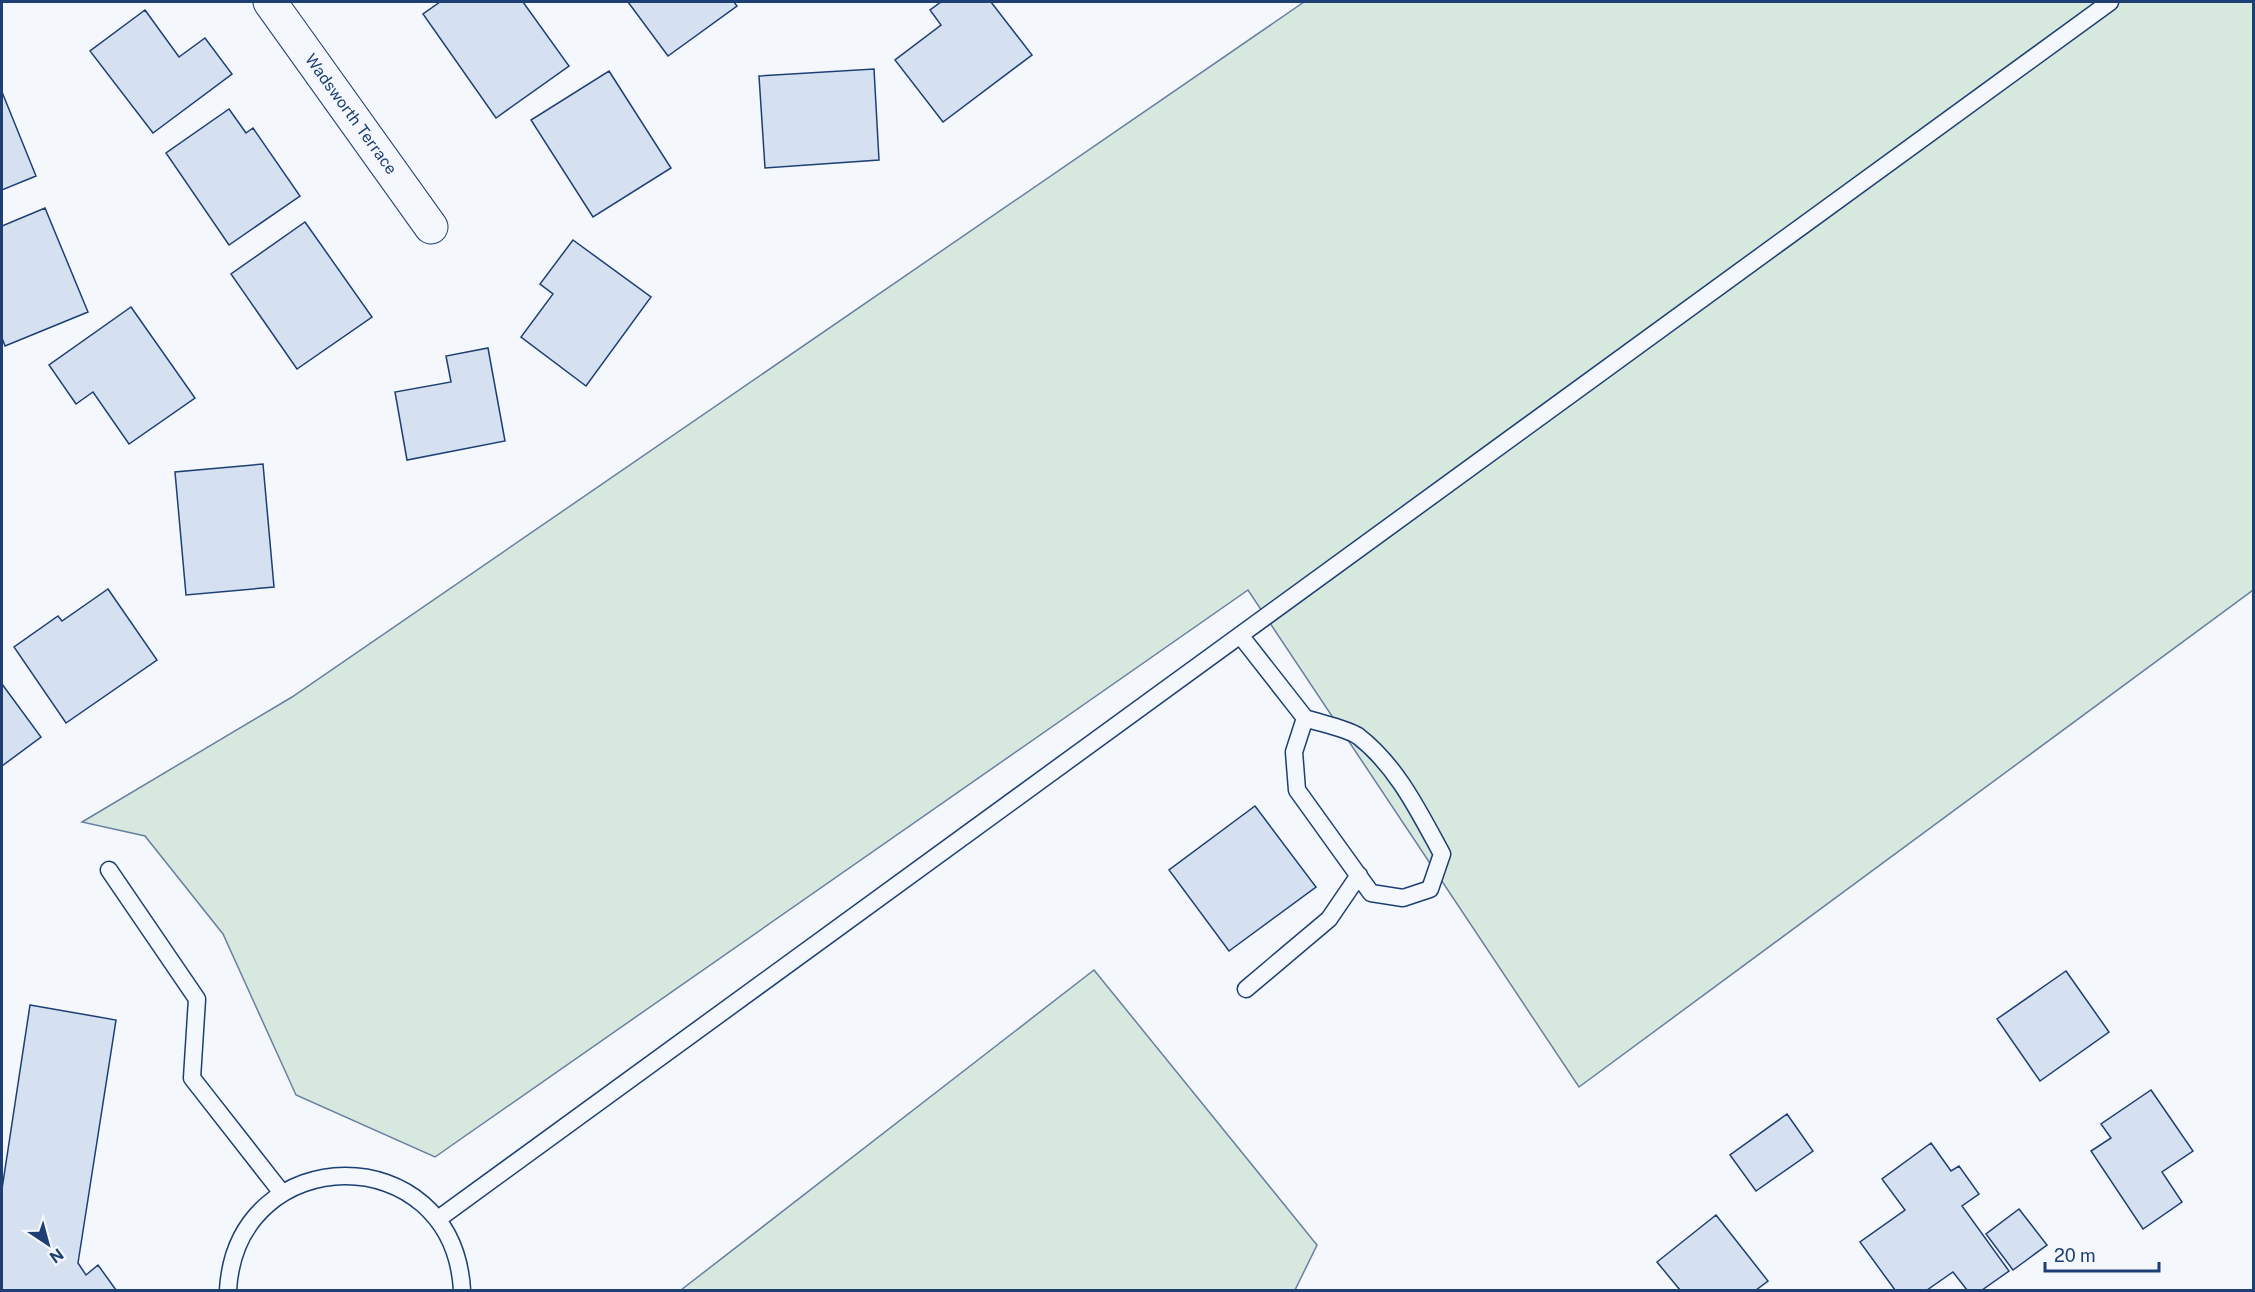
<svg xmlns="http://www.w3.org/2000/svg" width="2255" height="1292" font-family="'Public Sans',sans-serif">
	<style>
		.green { fill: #d7e8df; stroke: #687fa3; stroke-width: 1.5 }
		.building { fill: #d5e0f0; stroke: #1d3f73; stroke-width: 1.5 }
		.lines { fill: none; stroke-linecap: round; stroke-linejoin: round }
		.lane-casing { stroke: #1d3f73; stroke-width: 19 }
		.street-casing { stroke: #1d3f73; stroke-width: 35 }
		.lane { stroke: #f4f7fb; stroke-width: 16 }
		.street { stroke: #f4f7fb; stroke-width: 33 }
		.labels { text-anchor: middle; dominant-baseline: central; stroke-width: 4.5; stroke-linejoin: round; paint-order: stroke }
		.street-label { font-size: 16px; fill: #1d3f73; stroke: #f4f7fb }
	</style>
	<rect width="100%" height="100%" fill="#f4f7fb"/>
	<path class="green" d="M 1304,2 L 2253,2 L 2253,590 L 1579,1087 L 1248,590 L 435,1157 L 296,1095 L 223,934 L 145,836 L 82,822 L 292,697 Z
		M 1094,970 L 1317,1245 L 1295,1290 L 681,1290 Z"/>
	<path class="building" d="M 440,2 L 523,2 L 569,66 L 496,118 L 423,14 Z
		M 628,2 L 734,2 L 737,6 L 668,56 Z
		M 941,2 L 991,2 L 1032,55 L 943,122 L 895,60 L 941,25 L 930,10 Z
		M 145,10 L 179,57 L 205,38 L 232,74 L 153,133 L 90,51 Z
		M 874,69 L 879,160 L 765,168 L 759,76 Z
		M 609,71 L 671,168 L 593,217 L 531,120 Z
		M 2,92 L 36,176 L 2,190 Z
		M 229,109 L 246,133 L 253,128 L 300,196 L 229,245 L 166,153 Z
		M 45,208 L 88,312 L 5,346 L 2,338 L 2,226 Z
		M 305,222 L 372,317 L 297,369 L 231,274 Z
		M 573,240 L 651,297 L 586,386 L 521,337 L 553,294 L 540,284 Z
		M 131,307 L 195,398 L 129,444 L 93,392 L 76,404 L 49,365 Z
		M 488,348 L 505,441 L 407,460 L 395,392 L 451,382 L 446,356 Z
		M 263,464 L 274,587 L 186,595 L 175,472 Z
		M 108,589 L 157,660 L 66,723 L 14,647 L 58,616 L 62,621 Z
		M 2,684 L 41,737 L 2,766 Z
		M 1255,806 L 1316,887 L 1229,951 L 1169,870 Z
		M 2066,971 L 2109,1032 L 2040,1081 L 1997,1019 Z
		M 30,1005 L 116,1020 L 78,1263 L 86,1275 L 98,1265 L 116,1290 L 2,1290 L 2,1189 Z
		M 2151,1090 L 2193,1151 L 2162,1172 L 2182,1202 L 2143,1229 L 2091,1151 L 2111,1138 L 2101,1124 Z
		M 1787,1114 L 1813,1151 L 1756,1191 L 1730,1155 Z
		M 1931,1143 L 1951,1171 L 1959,1166 L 1979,1194 L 1962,1206 L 2009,1271 L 1982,1290 L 1967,1290 L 1953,1272 L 1927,1290 L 1895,1290 L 1860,1242 L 1905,1210 L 1882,1179 Z
		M 2019,1209 L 2047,1245 L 2013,1270 L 1986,1234 Z
		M 1716,1215 L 1768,1281 L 1756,1290 L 1680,1290 L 1657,1262 Z"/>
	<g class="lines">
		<defs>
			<path id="lane" d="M 1240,635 L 1305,718 L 1294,752 L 1297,790 L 1371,893 L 1403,898 L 1430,889 L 1442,854 C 1419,812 1397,766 1358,736 C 1346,728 1319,723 1305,718
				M 109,870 L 197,999 L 192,1078 L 282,1193
				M 1246,989 L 1329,919 L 1359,875
				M 438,1219 L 2110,2
				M 228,1290 C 237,1139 453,1137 462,1290"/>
			<path id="street" d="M 270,2 L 431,227"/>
		</defs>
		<use href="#lane" class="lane-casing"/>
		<use href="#street" class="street-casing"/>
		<use href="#lane" class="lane"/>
		<use href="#street" class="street"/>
	</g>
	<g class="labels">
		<g class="street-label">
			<text transform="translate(351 114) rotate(54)">Wadsworth Terrace</text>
		</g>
	</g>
	<rect width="2255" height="1292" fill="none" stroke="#1d3f73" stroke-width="6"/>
	<g transform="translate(48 1244) rotate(144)" stroke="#f4f7fb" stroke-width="4.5" paint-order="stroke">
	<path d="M0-4.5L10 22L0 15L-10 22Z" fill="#1d3f73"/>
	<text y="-9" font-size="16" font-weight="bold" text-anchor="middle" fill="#1d3f73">N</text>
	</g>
	<path d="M2045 1262v9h114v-9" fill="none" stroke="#1d3f73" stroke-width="3"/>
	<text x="2054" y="1262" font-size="18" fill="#1d3f73" stroke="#f4f7fb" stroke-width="4.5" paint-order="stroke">20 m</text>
</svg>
